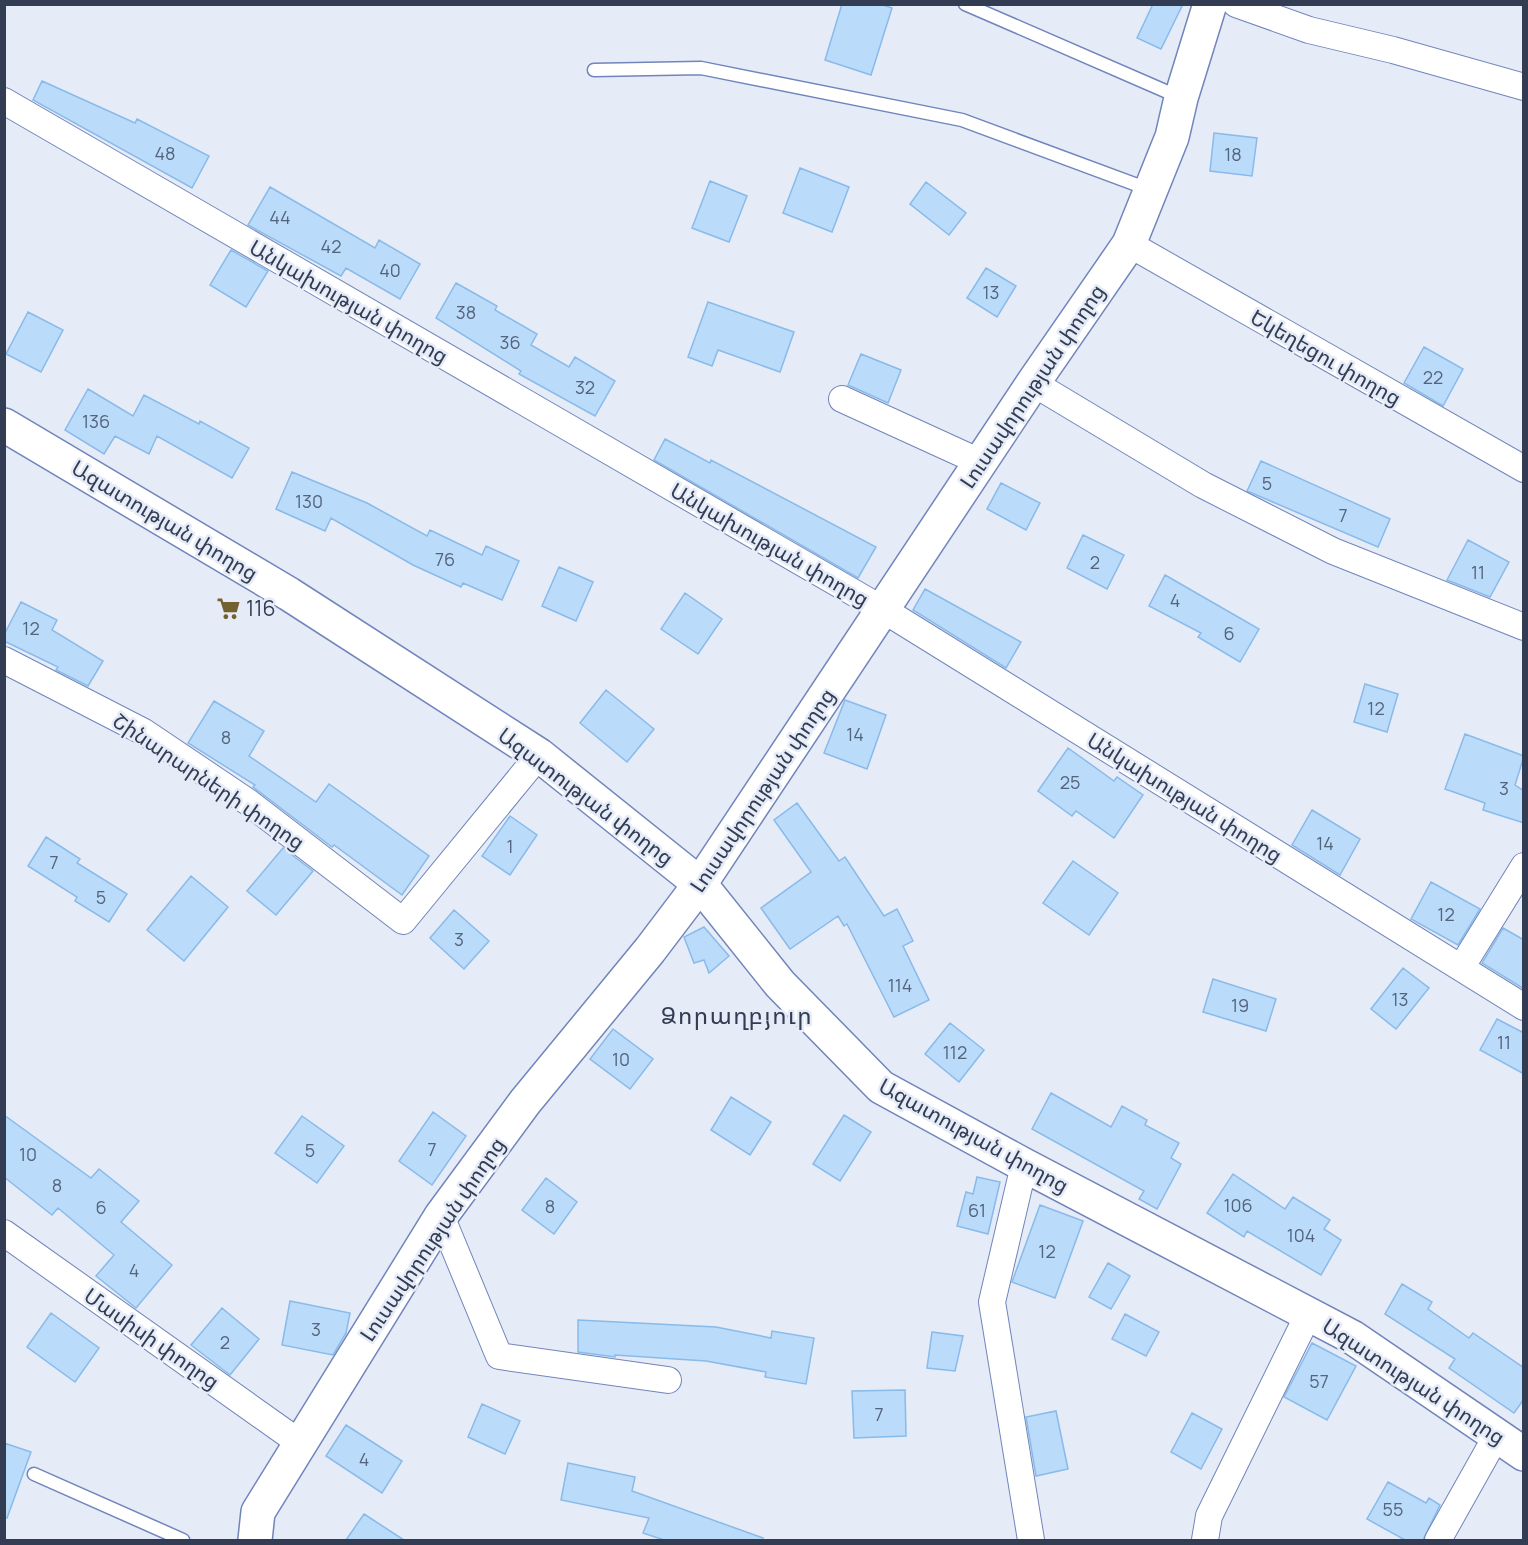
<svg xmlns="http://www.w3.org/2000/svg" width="1528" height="1545" font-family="Manrope,'Noto Sans Armenian',sans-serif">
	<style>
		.building { fill: #bbdbfa; stroke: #88baea; stroke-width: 1.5 }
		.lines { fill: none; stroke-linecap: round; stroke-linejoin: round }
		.lane-casing { stroke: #7085bb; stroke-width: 15 }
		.street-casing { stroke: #7085bb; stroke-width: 28 }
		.secondary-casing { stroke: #7085bb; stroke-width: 36 }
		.lane { stroke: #fff; stroke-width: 12 }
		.street { stroke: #fff; stroke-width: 26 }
		.secondary { stroke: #fff; stroke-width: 33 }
		.labels { text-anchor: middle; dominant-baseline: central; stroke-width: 5; stroke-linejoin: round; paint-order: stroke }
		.number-label { font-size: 18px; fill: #54647d }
		.street-label { font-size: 21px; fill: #323c53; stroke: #e5ebf7 }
		.poi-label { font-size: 21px; fill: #323c53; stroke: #e5ebf7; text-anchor: start }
		.quarter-label { font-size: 24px; letter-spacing: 1.5px; fill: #323c53; stroke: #e5ebf7 }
	</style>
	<rect width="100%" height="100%" fill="#e5ebf7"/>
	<path class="building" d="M 842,4 L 880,4 L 892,8 L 871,75 L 825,60 Z
		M 1153,4 L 1183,4 L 1161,49 L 1137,38 Z
		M 42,81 L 135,123 L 137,119 L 209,156 L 192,188 L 33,100 Z
		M 1214,133 L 1257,138 L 1252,176 L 1210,171 Z
		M 800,168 L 849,187 L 832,232 L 783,213 Z
		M 710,181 L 747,196 L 729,242 L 692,228 Z
		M 926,182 L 966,213 L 949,235 L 910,204 Z
		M 270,187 L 375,248 L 379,240 L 420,264 L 400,299 L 346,268 L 341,276 L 248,225 Z
		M 231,250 L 268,271 L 246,307 L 210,285 Z
		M 986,268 L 1016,286 L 997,317 L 967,298 Z
		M 456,283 L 497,306 L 495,310 L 537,334 L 531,345 L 569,367 L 575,357 L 615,381 L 595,416 L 519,374 L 521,371 L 436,318 Z
		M 708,302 L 794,332 L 780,372 L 718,350 L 712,366 L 688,357 Z
		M 28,312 L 63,330 L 41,372 L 6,354 Z
		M 1424,347 L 1463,369 L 1443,406 L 1404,383 Z
		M 861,354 L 901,370 L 888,403 L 848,385 Z
		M 88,389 L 133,416 L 144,395 L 199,424 L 200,421 L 249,448 L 232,478 L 157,436 L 149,454 L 115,436 L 104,454 L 65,430 Z
		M 665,439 L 710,463 L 711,460 L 876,547 L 858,578 L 654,460 Z
		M 1261,461 L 1390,519 L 1378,547 L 1247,491 Z
		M 292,472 L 367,503 L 427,536 L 430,530 L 482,555 L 486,546 L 519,561 L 502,600 L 463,583 L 461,587 L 413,565 L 331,518 L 325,531 L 276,509 Z
		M 1001,483 L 1040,503 L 1026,530 L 987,509 Z
		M 1083,535 L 1124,555 L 1107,589 L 1067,568 Z
		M 1468,540 L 1509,562 L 1490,597 L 1447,580 Z
		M 559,567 L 593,582 L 576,621 L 542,606 Z
		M 1165,575 L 1259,629 L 1240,662 L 1198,637 L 1201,633 L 1149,606 Z
		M 925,589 L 1021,642 L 1006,668 L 913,610 Z
		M 685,593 L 722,619 L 698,654 L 661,629 Z
		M 21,602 L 57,620 L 52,630 L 103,661 L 88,686 L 56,670 L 58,667 L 4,641 L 4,635 Z
		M 1365,684 L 1398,694 L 1387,732 L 1354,722 Z
		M 606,690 L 654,729 L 627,762 L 580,723 Z
		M 845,700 L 886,715 L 867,769 L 824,753 Z
		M 214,701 L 264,731 L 249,756 L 316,802 L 329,784 L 429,856 L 402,895 L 334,845 L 332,847 L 253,787 L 255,785 L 188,743 Z
		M 1465,734 L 1524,756 L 1515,785 L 1524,791 L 1524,823 L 1483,810 L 1485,803 L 1445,789 Z
		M 1068,748 L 1114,781 L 1117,777 L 1143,795 L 1114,838 L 1076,811 L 1072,816 L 1038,791 Z
		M 797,803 L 839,861 L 845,857 L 884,916 L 897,909 L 913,941 L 903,946 L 929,1000 L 894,1017 L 847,924 L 844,926 L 838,916 L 790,949 L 761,908 L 811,872 L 774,820 Z
		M 1312,810 L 1360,839 L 1340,875 L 1292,845 Z
		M 510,816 L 537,835 L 510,875 L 482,856 Z
		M 46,837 L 80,859 L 77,863 L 127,894 L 109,922 L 75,901 L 77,897 L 28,866 Z
		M 283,848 L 313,871 L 276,915 L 247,891 Z
		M 1073,861 L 1118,893 L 1089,935 L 1043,903 Z
		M 191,876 L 228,907 L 184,961 L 147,930 Z
		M 1431,882 L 1480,909 L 1458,945 L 1411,919 Z
		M 454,910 L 489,941 L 464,969 L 430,938 Z
		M 704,927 L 729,956 L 709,973 L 704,960 L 694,963 L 684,937 Z
		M 1503,928 L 1524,940 L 1524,989 L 1482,963 Z
		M 1403,968 L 1429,988 L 1396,1029 L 1371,1009 Z
		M 1213,979 L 1276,999 L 1266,1031 L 1203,1012 Z
		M 1497,1019 L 1524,1033 L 1524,1074 L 1480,1050 Z
		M 950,1023 L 984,1050 L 959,1082 L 925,1054 Z
		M 613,1029 L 653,1059 L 630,1089 L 590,1059 Z
		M 1051,1093 L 1111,1127 L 1122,1106 L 1147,1120 L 1145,1125 L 1179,1143 L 1171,1158 L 1181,1164 L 1157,1209 L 1139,1199 L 1144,1191 L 1032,1129 Z
		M 731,1097 L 771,1122 L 750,1155 L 711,1130 Z
		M 433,1112 L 466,1136 L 432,1185 L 399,1161 Z
		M 4,1115 L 91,1178 L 99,1169 L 139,1201 L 121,1222 L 172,1265 L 136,1308 L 96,1276 L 114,1255 L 58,1208 L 52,1215 L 4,1177 Z
		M 844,1115 L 871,1132 L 840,1181 L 813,1164 Z
		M 302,1116 L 344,1146 L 317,1183 L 275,1153 Z
		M 1233,1174 L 1285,1209 L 1293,1197 L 1330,1220 L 1324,1229 L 1341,1240 L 1321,1275 L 1247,1231 L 1244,1237 L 1207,1213 Z
		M 977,1177 L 1000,1182 L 988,1234 L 957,1226 L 966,1192 L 973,1194 Z
		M 546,1178 L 577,1202 L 554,1234 L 522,1210 Z
		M 1040,1205 L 1083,1221 L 1055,1298 L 1012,1282 Z
		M 1108,1263 L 1130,1276 L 1111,1309 L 1089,1297 Z
		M 1402,1284 L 1432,1302 L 1428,1309 L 1469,1338 L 1473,1333 L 1524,1368 L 1524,1399 L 1514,1413 L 1449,1368 L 1455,1359 L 1385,1314 Z
		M 290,1301 L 350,1313 L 346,1333 L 333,1355 L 282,1345 Z
		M 222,1308 L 259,1339 L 230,1375 L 191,1345 Z
		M 51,1313 L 99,1348 L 75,1382 L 27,1347 Z
		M 1125,1314 L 1159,1332 L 1146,1356 L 1112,1339 Z
		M 578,1320 L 716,1327 L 771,1338 L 772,1331 L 814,1338 L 806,1384 L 765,1377 L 766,1372 L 706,1361 L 615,1355 L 615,1357 L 578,1352 Z
		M 932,1332 L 963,1336 L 955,1371 L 927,1368 Z
		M 1312,1343 L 1356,1366 L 1327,1420 L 1284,1397 Z
		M 905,1390 L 906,1436 L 854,1438 L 852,1391 Z
		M 482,1404 L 520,1421 L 505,1454 L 468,1437 Z
		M 1056,1411 L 1068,1469 L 1036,1476 L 1026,1417 Z
		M 1192,1413 L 1222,1429 L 1201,1469 L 1171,1452 Z
		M 346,1425 L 402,1461 L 382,1493 L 326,1456 Z
		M 4,1443 L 31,1452 L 7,1518 L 4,1518 Z
		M 568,1463 L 635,1477 L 632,1491 L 763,1538 L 762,1540 L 664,1540 L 643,1533 L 649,1518 L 561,1500 Z
		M 1388,1482 L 1426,1503 L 1429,1498 L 1440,1505 L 1423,1540 L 1405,1540 L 1367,1519 Z
		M 364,1514 L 404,1540 L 346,1540 Z"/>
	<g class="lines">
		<defs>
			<path id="lane" d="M 965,4 L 1179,97
				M 594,70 L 701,68 L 962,120 L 1148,189
				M 34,1474 L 183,1540"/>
			<path id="street" d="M 1236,4 L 1309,30 L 1393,50 L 1524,87
				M 4,101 L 882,609 L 1524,1007
				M 1129,244 L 1524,469
				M 1033,383 L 1203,485 L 1333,551 L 1524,627
				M 842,399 L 980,462
				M 4,660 L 144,732 L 248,802 L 403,921 L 539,755
				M 1461,968 L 1524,866
				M 1024,1165 L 992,1302 L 1031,1540
				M 441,1216 L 499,1356 L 668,1380
				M 4,1233 L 300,1443
				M 1205,1540 L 1209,1516 L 1309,1313
				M 1438,1540 L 1497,1435"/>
			<path id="secondary" d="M 4,425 L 289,594 L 539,755 L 700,884 L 780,984 L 881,1087 L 1024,1165 L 1352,1337 L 1524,1454
				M 255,1540 L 258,1512 L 441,1216 L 525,1102 L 650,950 L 700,884 L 1033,383 L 1129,244 L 1172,137 L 1181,98 L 1210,4"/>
		</defs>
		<use href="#lane" class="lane-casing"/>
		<use href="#street" class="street-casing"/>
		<use href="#secondary" class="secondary-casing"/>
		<use href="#lane" class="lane"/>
		<use href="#street" class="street"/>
		<use href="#secondary" class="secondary"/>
	</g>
	<defs>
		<symbol id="supermarket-bare" viewBox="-9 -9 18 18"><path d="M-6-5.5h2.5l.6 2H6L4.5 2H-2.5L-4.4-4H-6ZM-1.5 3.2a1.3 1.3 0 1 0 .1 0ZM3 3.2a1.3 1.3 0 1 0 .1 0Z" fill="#756130" stroke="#e5ebf7" stroke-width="2.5" paint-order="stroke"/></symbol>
	</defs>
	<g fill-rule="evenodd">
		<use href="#supermarket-bare" x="212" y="592" width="33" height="33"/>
	</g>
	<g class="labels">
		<g class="number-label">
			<text x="165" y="153">48</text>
			<text x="1233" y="154">18</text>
			<text x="280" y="217">44</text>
			<text x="331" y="246">42</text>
			<text x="390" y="270">40</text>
			<text x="991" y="292">13</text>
			<text x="466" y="312">38</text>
			<text x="510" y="342">36</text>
			<text x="1433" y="377">22</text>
			<text x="585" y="387">32</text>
			<text x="96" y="421">136</text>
			<text x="1267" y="483">5</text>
			<text x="309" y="501">130</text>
			<text x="1343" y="515">7</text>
			<text x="445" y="559">76</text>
			<text x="1095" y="562">2</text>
			<text x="1478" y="572">11</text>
			<text x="1175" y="600">4</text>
			<text x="31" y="628">12</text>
			<text x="1229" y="633">6</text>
			<text x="1376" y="708">12</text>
			<text x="855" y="734">14</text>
			<text x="226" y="737">8</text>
			<text x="1070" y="782">25</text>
			<text x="1504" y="788">3</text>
			<text x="1325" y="843">14</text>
			<text x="510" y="846">1</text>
			<text x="54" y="862">7</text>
			<text x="101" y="897">5</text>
			<text x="1446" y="914">12</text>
			<text x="459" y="939">3</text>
			<text x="900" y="985">114</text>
			<text x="1400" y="999">13</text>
			<text x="1240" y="1005">19</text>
			<text x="1504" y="1042">11</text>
			<text x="955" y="1052">112</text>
			<text x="621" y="1059">10</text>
			<text x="432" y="1149">7</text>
			<text x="310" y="1150">5</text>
			<text x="28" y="1154">10</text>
			<text x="57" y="1185">8</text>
			<text x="1238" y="1205">106</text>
			<text x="550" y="1206">8</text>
			<text x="101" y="1207">6</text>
			<text x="977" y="1210">61</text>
			<text x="1301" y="1235">104</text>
			<text x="1047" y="1251">12</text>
			<text x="134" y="1270">4</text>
			<text x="316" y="1329">3</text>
			<text x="225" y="1342">2</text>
			<text x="1319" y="1381">57</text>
			<text x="879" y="1414">7</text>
			<text x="364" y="1459">4</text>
			<text x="1393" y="1509">55</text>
		</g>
		<g class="street-label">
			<text transform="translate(349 301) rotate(30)">Անկախության փողոց</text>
			<text transform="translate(1326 357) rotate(30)">Եկեղեցու փողոց</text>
			<text transform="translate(1032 386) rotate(-56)">Լուսավորության փողոց</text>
			<text transform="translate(165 520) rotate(31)">Ազատության փողոց</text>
			<text transform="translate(770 544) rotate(30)">Անկախության փողոց</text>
			<text transform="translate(209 781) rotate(34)">Շինարարների փողոց</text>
			<text transform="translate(762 790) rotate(-56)">Լուսավորության փողոց</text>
			<text transform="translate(586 796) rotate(37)">Ազատության փողոց</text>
			<text transform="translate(1185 797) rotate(32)">Անկախության փողոց</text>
			<text transform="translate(974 1135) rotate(29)">Ազատության փողոց</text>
			<text transform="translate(432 1239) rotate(-56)">Լուսավորության փողոց</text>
			<text transform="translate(152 1338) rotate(35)">Մասիսի փողոց</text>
			<text transform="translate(1414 1381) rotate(33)">Ազատության փողոց</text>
		</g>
		<g class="poi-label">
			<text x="246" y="608">116</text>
		</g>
		<g class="quarter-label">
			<text x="737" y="1014">Ձորաղբյուր</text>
		</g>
	</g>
	<rect width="1528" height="1545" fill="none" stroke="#323c53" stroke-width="12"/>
</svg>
